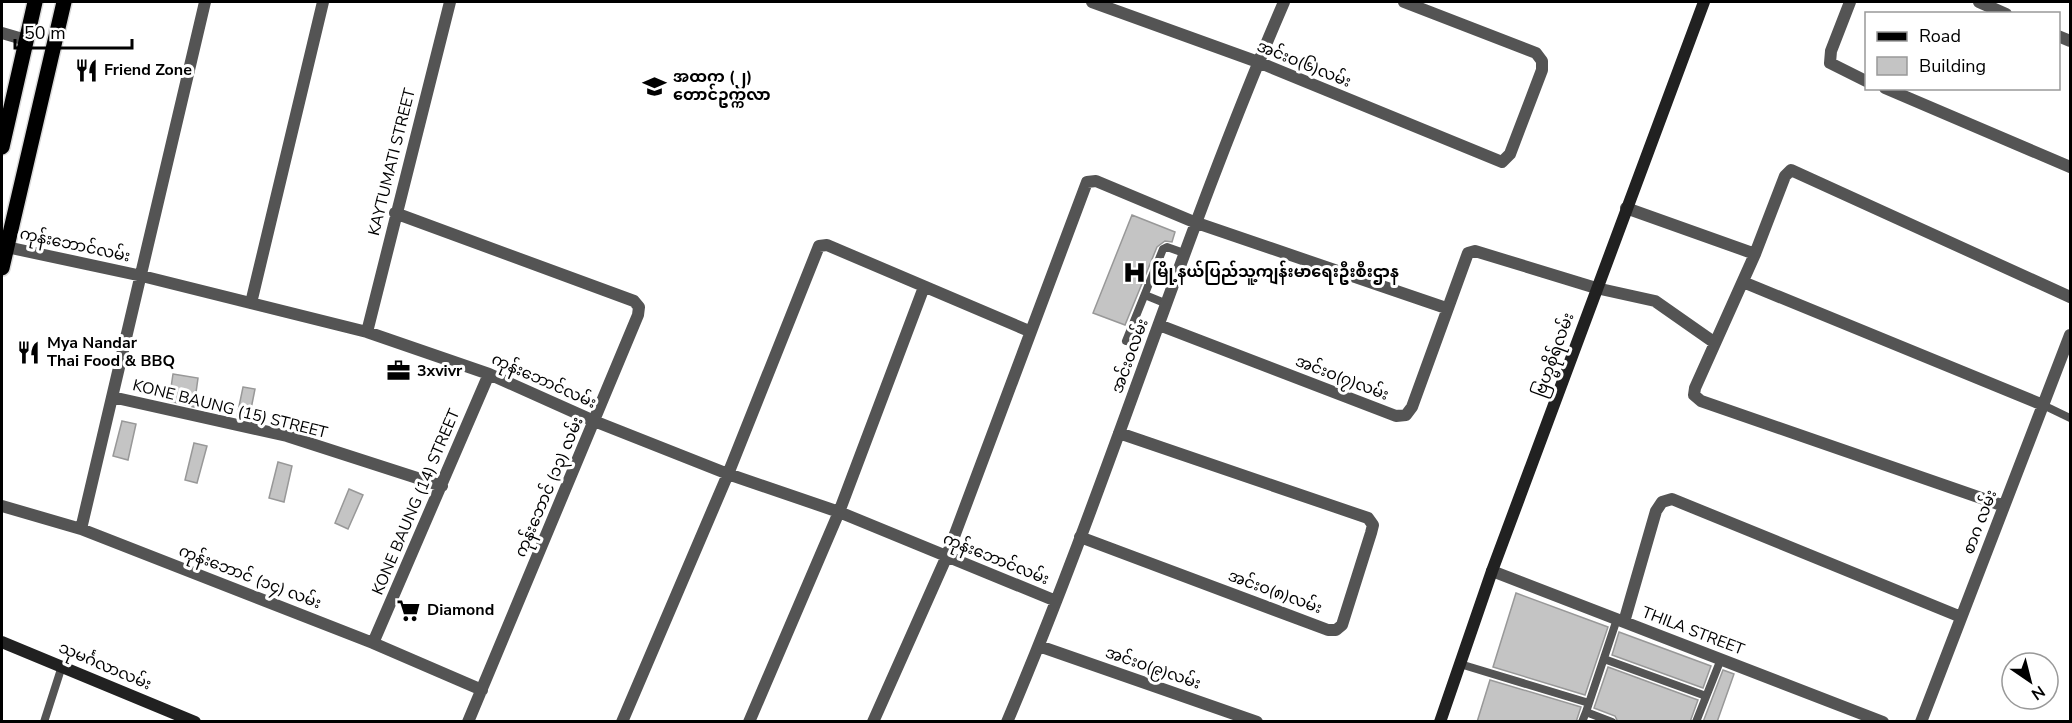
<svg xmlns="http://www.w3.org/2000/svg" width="2072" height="723" font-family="'Nunito Sans','Noto Sans Myanmar',sans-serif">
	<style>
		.building { fill: #c4c4c4; stroke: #989898; stroke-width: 1.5 }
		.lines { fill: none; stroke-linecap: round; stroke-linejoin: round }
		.primary-casing { stroke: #dbdbdb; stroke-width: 18 }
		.lane { stroke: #545454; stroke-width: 8 }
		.street { stroke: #545454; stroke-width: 12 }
		.secondary { stroke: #212121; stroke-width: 12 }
		.primary { stroke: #000; stroke-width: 15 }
		.labels { text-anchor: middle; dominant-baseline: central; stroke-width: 6; stroke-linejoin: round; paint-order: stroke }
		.street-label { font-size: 16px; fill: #000; stroke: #fff }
		.poi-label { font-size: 16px; font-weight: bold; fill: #000; stroke: #fff; text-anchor: start }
	</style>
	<rect width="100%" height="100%" fill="#fff"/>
	<path class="building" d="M 1132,215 L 1175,232 L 1172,242 L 1165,241 L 1157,247 L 1125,325 L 1093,313 Z
		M 173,374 L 198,378 L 194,407 L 169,401 Z
		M 243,387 L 255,389 L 249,419 L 237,416 Z
		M 122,421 L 136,424 L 128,460 L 113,456 Z
		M 194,443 L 207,446 L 197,483 L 185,480 Z
		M 278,462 L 292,466 L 284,502 L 269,498 Z
		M 349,489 L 363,495 L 348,529 L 335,523 Z
		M 1516,593 L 1608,627 L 1585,695 L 1493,667 Z
		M 1619,632 L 1711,666 L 1703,688 L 1612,655 Z
		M 1608,667 L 1698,700 L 1690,722 L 1618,722 L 1615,716 L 1594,708 Z
		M 1723,670 L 1734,674 L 1717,722 L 1703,722 Z
		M 1490,680 L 1581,707 L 1576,722 L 1477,722 Z"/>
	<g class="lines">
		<defs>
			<path id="primary" d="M 2,147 L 35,2
				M 2,268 L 64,2"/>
		</defs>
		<use href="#primary" class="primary-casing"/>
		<path class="lane" d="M 1145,295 L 1167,304
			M 1126,341 L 1163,249 L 1167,247 L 1184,253
			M 2043,405 L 2070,418
			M 1604,659 L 1706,696
			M 1460,664 L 1589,703
			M 44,722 L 62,666
			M 1582,722 L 1586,712
			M 1612,722 L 1586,712 L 1617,619
			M 1696,722 L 1721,659"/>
		<path class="street" d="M 1092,2 L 1258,62 L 1502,162 L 1510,154 L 1542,70 L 1542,61 L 1536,53 L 1404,2
			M 1850,2 L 1831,51 L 1830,63 L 1866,81
			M 1979,2 L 2006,14
			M 2,33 L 26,40
			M 2058,36 L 2070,41
			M 1885,88 L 2070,167
			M 1626,208 L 1755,254
			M 395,213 L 634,301 L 639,307 L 638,315 L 468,722
			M 2,246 L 142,276 L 367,332 L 489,374 L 594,421 L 728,474 L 839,512 L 1056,601
			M 1743,282 L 2043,405
			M 251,303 L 323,2
			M 1159,325 L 1396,416 L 1406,415 L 1412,407 L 1468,253 L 1475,251 L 1596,288 L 1655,301 L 1715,343
			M 367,332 L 450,2
			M 112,397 L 287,436 L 442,486
			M 2,506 L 81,529 L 373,643 L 482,690
			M 2004,506 L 1701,401 L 1694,395 L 1695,388 L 1755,254 L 1785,176 L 1791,170 L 2070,297
			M 81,529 L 205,2
			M 1080,537 L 1328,630 L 1336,630 L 1342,625 L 1371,533 L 1373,525 L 1368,518 L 1119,433
			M 1492,571 L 1883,722
			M 1624,622 L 1656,511 L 1662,502 L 1672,499 L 1961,617
			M 373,643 L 489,374
			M 1039,646 L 1257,722
			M 622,722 L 728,474 L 819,246 L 827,245 L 1029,331
			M 749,722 L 839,512 L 924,287
			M 873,722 L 946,558 L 1087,182 L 1096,181 L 1194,222 L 1446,308
			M 1007,722 C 1108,485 1182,238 1284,2
			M 1921,722 L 2070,335"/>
		<path class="secondary" d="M 2,642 L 195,722
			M 1440,722 L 1492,571 L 1704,2"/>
		<use href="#primary" class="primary"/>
	</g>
	<defs>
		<symbol id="restaurant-bare" viewBox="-9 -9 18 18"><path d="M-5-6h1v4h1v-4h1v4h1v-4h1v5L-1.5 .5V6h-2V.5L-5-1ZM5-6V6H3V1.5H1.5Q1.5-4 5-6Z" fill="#000" stroke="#fff" stroke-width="2.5" paint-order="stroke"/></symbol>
		<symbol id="school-bare" viewBox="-9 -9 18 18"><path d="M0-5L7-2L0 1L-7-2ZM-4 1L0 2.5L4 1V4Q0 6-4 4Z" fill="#000" stroke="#fff" stroke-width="2.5" paint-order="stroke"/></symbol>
		<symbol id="hospital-bare" viewBox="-9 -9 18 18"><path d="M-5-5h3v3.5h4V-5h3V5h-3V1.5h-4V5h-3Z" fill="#000" stroke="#fff" stroke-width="2.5" paint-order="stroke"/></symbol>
		<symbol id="office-bare" viewBox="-9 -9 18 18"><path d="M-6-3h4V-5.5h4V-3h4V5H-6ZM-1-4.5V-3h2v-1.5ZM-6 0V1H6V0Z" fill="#000" stroke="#fff" stroke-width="2.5" paint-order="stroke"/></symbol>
		<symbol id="supermarket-bare" viewBox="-9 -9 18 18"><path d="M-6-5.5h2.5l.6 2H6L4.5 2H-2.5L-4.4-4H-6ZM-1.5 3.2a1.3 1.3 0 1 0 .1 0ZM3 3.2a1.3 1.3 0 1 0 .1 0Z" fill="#000" stroke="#fff" stroke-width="2.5" paint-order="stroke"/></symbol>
	</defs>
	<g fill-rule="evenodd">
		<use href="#restaurant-bare" x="70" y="54" width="33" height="33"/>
		<use href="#school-bare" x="638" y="70" width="33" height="33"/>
		<use href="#hospital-bare" x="1118" y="256" width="33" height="33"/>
		<use href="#restaurant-bare" x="12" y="336" width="33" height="33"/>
		<use href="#office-bare" x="382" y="354" width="33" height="33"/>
		<use href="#supermarket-bare" x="392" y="594" width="33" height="33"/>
	</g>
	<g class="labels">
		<g class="street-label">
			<text transform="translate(1304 64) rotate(22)">အင်းဝ(၆)လမ်း</text>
			<text transform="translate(392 162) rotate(-76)">KAYTUMATI STREET</text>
			<text transform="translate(75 245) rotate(12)">ကုန်းဘောင်လမ်း</text>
			<text transform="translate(1554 355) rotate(-70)">ဗြဟ္မစိုရ်လမ်း</text>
			<text transform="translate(1130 356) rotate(-70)">အင်းဝလမ်း</text>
			<text transform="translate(1342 378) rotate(21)">အင်းဝ(၇)လမ်း</text>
			<text transform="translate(544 381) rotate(24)">ကုန်းဘောင်လမ်း</text>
			<text transform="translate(230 409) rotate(14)">KONE BAUNG (15) STREET</text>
			<text transform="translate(549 487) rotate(-67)">ကုန်းဘောင် (၁၃) လမ်း</text>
			<text transform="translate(416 502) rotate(-67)">KONE BAUNG (14) STREET</text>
			<text transform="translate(1980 522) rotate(-69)">စာဂ လမ်း</text>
			<text transform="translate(996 559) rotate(22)">ကုန်းဘောင်လမ်း</text>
			<text transform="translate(250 577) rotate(21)">ကုန်းဘောင် (၁၄) လမ်း</text>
			<text transform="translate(1275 592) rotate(20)">အင်းဝ(၈)လမ်း</text>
			<text transform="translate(1693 631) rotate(21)">THILA STREET</text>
			<text transform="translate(105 666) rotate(23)">သုမင်္ဂလာလမ်း</text>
			<text transform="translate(1153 668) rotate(19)">အင်းဝ(၉)လမ်း</text>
		</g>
		<g class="poi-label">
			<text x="104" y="70">Friend Zone</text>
			<text x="673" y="77">အထက (၂)<tspan x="673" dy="18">တောင်ဥက္ကလာ</tspan></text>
			<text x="1152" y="272">မြို့နယ်ပြည်သူ့ကျန်းမာရေးဦးစီးဌာန</text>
			<text x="47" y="343">Mya Nandar<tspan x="47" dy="18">Thai Food &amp; BBQ</tspan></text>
			<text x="417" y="371">3xvivr</text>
			<text x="427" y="610">Diamond</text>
		</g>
	</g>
	<rect width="2072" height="723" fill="none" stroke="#000000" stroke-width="6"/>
	<rect x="1865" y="12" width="195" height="78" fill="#ffffff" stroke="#999999" stroke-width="1.5"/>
	<rect x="1877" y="32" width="30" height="9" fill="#000000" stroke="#999999" stroke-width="1.5"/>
	<text x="1919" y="42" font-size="18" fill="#000000">Road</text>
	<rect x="1877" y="57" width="30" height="18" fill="#c4c4c4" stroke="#999999" stroke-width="1.5"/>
	<text x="1919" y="72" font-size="18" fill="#000000">Building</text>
	<g transform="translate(2030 681) rotate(145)"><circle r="28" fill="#ffffff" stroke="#999999" stroke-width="1.5"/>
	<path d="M0-4.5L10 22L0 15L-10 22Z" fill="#000000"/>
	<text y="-9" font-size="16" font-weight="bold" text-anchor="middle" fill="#000000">N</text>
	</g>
	<path d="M15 39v9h117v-9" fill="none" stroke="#000000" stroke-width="3"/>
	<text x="24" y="39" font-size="18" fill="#000000" stroke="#ffffff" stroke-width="4.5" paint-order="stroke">50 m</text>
</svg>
